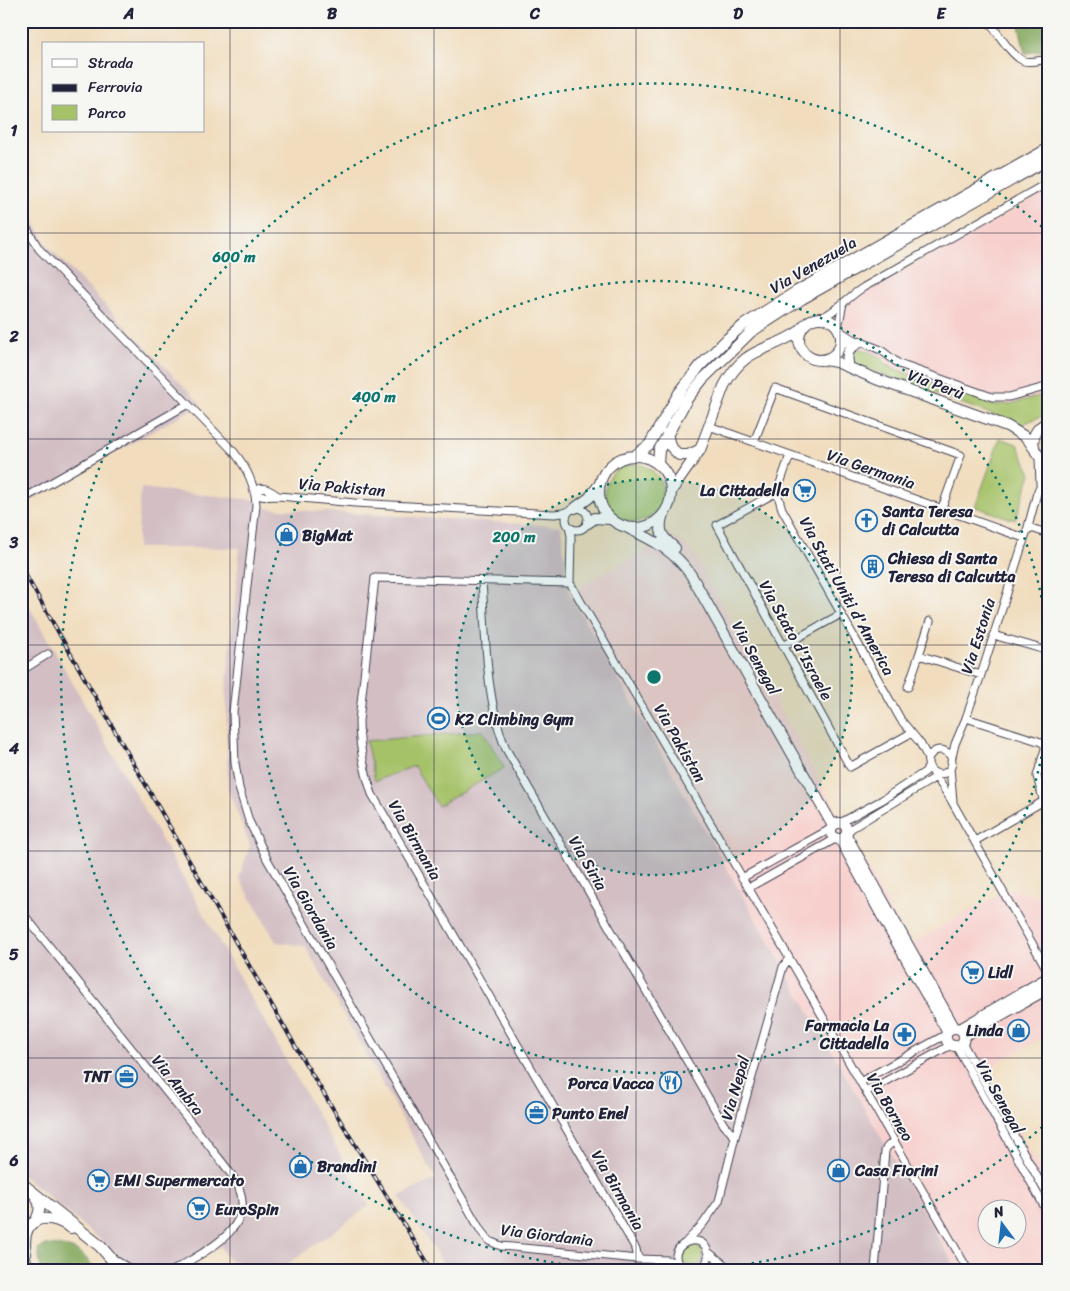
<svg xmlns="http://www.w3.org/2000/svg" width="1070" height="1291" font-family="Sriracha,sans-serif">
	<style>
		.built { fill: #f7d0cd; fill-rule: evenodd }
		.industrial { fill: #d2bec3 }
		.green { fill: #a6c269; stroke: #647252 }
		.forest { fill: #84a85d; stroke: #53654c }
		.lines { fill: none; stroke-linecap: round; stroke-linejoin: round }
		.street-casing { stroke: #413e4f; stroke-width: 9 }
		.secondary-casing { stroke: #413e4f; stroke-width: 12 }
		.primary-casing { stroke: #413e4f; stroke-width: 13 }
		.street { stroke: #fff; stroke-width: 7 }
		.secondary { stroke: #fff; stroke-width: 10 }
		.primary { stroke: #fff; stroke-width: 11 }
		.rail-casing { stroke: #22223b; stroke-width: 4 }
		.rail { stroke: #f6f6f2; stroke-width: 2; stroke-dasharray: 5.5; stroke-linecap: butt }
		.grid { fill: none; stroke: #22223b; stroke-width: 1; stroke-opacity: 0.55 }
		.ring { fill: none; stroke: #0f766e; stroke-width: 2.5; stroke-dasharray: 2.5 5 }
		.labels { text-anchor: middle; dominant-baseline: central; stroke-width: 4; stroke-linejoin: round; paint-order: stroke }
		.street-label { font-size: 16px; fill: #22223b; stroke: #f6f6f2 }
		.poi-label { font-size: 16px; font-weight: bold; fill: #22223b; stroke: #f6f6f2; text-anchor: start }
		.centre { fill: #0f766e; stroke: #f6f6f2; stroke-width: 2.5 }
		.ring-label { font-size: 15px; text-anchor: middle; font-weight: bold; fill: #0f766e; stroke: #f6f6f2; stroke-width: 4; stroke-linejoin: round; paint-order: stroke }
		.neatline { fill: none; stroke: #22223b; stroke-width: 2 }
		.grid-label { font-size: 16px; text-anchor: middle; font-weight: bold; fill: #22223b }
	</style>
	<rect width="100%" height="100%" fill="#f6f6f2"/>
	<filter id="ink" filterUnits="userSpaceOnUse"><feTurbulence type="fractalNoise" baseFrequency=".02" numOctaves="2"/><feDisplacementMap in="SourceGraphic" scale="10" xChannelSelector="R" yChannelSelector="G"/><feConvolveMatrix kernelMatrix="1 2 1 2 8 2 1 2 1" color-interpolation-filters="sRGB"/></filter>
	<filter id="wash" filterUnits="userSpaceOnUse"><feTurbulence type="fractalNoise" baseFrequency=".0096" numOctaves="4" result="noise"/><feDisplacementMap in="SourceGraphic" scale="20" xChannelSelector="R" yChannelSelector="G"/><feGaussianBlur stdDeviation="1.12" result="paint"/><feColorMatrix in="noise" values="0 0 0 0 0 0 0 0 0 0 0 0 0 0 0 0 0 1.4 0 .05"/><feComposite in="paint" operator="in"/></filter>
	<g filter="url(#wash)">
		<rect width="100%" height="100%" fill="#f1ddbe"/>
		<path class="built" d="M 1049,190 L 1049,413 L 1023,424 L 1018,424 L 872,371 L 853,362 L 855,350 L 859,348 L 862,337 L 848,332 L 844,328 L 842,321 L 846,308 L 854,299 Z
			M 666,533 L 686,545 L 696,557 L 910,944 L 1009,889 L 1049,900 L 1049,1034 L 984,1070 L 1049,1187 L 1049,1270 L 957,1270 L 569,593 L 653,546 ZM 988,1208 L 1018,1208 L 1018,1238 L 988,1238 Z"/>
		<path class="industrial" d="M 21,198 L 47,245 L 201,404 L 21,506 Z
			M 141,488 L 264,501 L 264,508 L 561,526 L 569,593 L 957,1270 L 447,1270 L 399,1196 L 436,1179 L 305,946 L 276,942 L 239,877 L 250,846 L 228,789 L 226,692 L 240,548 L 137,548 Z
			M 21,592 L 369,1206 L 279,1270 L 271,1270 L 227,1259 L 221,1246 L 182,1270 L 166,1270 L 164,1267 L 148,1269 L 137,1266 L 123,1259 L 21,1174 Z"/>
		<path class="green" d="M 859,348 L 877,355 L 892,368 L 996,405 L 1010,404 L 1049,393 L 1049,413 L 1023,424 L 1018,424 L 862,367 C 855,363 852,362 852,354 Z
			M 1000,438 L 1017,444 L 1031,474 L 1015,520 L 975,507 Z
			M605 493a29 29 0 1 1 58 0a29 29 0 1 1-58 0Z
			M 483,731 L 504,768 L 438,806 L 414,766 L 375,781 L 366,741 Z
			M681 1256a11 11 0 1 1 22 0a11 11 0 1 1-22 0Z"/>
		<path class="forest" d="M 1018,21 L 1049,21 L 1049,50 L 1025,53 Z
			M 46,1245 C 68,1246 83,1249 95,1270 L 41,1270 L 38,1250 Z"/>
	</g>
	<g filter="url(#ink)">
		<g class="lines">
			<defs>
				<path id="street" d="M 989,21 C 996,31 1013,58 1024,61 C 1031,63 1041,60 1049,59
					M 21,219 L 39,249 L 234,452 C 247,468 255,484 256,505 L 233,712 L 235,763 L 239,788 L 249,821 L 267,859 L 481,1231 L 489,1241 L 501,1246 L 638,1259 L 668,1260 L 680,1266
					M 821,318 C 837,311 849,296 864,287 L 1049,182
					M 838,328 L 843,303
					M 840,331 L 851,338 L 881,350 L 899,364 L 992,397 L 1009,397 L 1049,386
					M 840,345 L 850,341 L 857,341
					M 709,426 L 1024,538
					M 754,442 L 775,388 L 961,455 L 942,508
					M 790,455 L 777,492 L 782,509 L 901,720 L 920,743 L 927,756 L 928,763
					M 1039,457 L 1040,484
					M 254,492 C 260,499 270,496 279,496 L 355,503 L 554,514 L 563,513 L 571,510
					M 254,492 C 262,484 271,491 278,496
					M 777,492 L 717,525 L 850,767 L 911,733
					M 21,500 L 188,404
					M566 519a11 11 0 1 1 22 0a11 11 0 1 1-22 0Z
					M 569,526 L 571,536 L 570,583 L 780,942 L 968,1270
					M 1028,527 L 1049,534
					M 482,581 C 486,635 485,700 506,749 L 724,1125 L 735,1137
					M 570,583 L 375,578 L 359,721 C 359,747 364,770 372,794 L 636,1249 L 638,1259
					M 930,621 L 919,655 L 981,675
					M 993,635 L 1049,651
					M 783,646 L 841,614
					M 21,671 L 48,654
					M 908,687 L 919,655
					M 966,718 L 1041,742 L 1045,745 L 1045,749 L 1037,776 L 1043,799 L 1042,802 L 975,841
					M928 762a12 12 0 1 1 24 0a12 12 0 1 1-24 0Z
					M 951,761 L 955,744 L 966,718 L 981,675 L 1028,527 L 1037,493 L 1049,471
					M 950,768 L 953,801
					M 932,771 L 950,798 L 1049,973
					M 840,823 L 882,800 L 925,772 L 929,766
					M 847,833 L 852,828 L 941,774
					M 742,878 L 832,828
					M 748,888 L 837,838
					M 21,911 L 208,1144 C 218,1158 232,1172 239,1188 C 256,1230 201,1253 174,1270
					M 962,1042 L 1049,1198
					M 956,1046 L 1049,1215
					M 860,1082 L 945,1035
					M 866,1092 L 951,1045
					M 686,1242 L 703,1224 L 719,1201 L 735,1137 L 783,967 L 789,958
					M 707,1251 L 725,1265
					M 115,1260 L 132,1270
					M 706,1264 L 746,1270
					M 684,1270 C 658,1249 703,1226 708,1253 C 709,1260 706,1265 700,1270
					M 875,1270 L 885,1151 L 887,1147 L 894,1141"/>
				<path id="secondary" d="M799 339a21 21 0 1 1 42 0a21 21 0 1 1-42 0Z
					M 825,360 L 836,362 L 876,379 L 1007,426 L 1027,438 L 1033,447
					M 848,363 C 846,352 850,347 860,342
					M 1049,422 C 1028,429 1028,455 1049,462
					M 667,433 L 670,446 L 679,455 L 688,455 L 699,450
					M599 492a36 36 0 1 1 72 0a36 36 0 1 1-72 0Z
					M 634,456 L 649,445 L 679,393 L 700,366 L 728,338 L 745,324 L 797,291 L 1049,148
					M 658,464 L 659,450 L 687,399 L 703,379 L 751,332 L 802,299 L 1049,159
					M 672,490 L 700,450 L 724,386 C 746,344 769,353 801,330
					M 575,508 L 589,498 L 599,485
					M 662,517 C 658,533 663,538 675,548
					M 588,523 L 595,518 L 610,519
					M 628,528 C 653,540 675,551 691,575 L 833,826
					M831 831a8 8 0 1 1 16 0a8 8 0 1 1-16 0Z
					M 846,835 L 954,1027
					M 840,839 L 892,934 L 947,1031
					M946 1037a9 9 0 1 1 18 0a9 9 0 1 1-18 0Z
					M 960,1029 L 1049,977
					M 964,1036 L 1049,988
					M 35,1195 C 42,1205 40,1212 35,1222
					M 26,1254 C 20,1218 44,1210 71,1228"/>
				<path id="primary" d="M 21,1183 L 100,1246 L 121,1270
					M 21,1246 L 28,1270"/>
			</defs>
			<use href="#street" class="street-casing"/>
			<use href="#secondary" class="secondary-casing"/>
			<use href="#primary" class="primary-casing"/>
			<use href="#street" class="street"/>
			<use href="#secondary" class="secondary"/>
			<use href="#primary" class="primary"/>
			<defs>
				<path id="rail" d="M 21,567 L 305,1063 L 432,1270"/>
			</defs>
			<use href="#rail" class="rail-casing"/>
			<use href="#rail" class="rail"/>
		</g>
	</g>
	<path class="grid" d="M 230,21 L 230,1270M 434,21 L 434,1270M 636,21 L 636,1270M 840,21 L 840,1270M 21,233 L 1049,233M 21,439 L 1049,439M 21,645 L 1049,645M 21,851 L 1049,851M 21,1058 L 1049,1058"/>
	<circle cx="654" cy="677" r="198" fill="#0f766e" fill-opacity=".12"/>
	<g class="ring">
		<circle cx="654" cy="677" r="198"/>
		<path d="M1048 712A396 396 0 1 1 1048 642"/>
		<path d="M1048 1122A594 594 0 0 1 695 1270M613 1270A594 594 0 1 1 1048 232"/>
	</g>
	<defs>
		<symbol id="supermarket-ring" viewBox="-11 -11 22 22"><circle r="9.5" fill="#f6f6f2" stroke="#1f6fb2" stroke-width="1.5"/><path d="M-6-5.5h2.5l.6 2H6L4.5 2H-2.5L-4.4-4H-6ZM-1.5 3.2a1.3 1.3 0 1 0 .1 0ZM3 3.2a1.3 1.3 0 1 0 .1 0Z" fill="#1f6fb2"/></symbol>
		<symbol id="church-ring" viewBox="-11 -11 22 22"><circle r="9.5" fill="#f6f6f2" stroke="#1f6fb2" stroke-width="1.5"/><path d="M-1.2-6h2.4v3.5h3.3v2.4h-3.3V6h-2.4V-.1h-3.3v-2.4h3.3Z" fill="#1f6fb2"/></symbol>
		<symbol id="shop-ring" viewBox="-11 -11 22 22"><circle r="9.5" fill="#f6f6f2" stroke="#1f6fb2" stroke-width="1.5"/><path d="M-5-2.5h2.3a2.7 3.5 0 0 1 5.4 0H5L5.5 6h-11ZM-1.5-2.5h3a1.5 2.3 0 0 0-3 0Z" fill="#1f6fb2"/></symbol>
		<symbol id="building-ring" viewBox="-11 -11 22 22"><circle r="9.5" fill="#f6f6f2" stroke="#1f6fb2" stroke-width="1.5"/><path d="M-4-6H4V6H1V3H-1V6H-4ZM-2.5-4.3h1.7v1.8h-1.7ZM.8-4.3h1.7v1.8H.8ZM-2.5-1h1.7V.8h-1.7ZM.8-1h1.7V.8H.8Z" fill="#1f6fb2"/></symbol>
		<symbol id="stadium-ring" viewBox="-11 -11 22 22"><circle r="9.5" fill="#f6f6f2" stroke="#1f6fb2" stroke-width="1.5"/><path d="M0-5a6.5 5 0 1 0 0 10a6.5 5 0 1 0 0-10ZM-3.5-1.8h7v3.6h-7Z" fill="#1f6fb2"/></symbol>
		<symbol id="pharmacy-ring" viewBox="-11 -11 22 22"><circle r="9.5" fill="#f6f6f2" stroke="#1f6fb2" stroke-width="1.5"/><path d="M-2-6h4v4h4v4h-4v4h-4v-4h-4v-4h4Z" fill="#1f6fb2"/></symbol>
		<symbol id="office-ring" viewBox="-11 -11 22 22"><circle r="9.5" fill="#f6f6f2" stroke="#1f6fb2" stroke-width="1.5"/><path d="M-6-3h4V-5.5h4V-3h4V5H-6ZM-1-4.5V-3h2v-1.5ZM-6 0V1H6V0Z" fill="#1f6fb2"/></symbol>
		<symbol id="restaurant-ring" viewBox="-11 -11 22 22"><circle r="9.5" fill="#f6f6f2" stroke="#1f6fb2" stroke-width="1.5"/><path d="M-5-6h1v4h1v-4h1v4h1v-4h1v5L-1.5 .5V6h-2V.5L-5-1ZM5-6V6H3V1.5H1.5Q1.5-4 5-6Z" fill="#1f6fb2"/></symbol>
	</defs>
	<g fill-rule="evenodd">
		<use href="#supermarket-ring" x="792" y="478" width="25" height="25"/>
		<use href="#church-ring" x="854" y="508" width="25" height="25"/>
		<use href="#shop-ring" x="274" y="522" width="25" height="25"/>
		<use href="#building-ring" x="860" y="554" width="25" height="25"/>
		<use href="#stadium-ring" x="426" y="706" width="25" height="25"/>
		<use href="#supermarket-ring" x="960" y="960" width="25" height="25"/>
		<use href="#shop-ring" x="1006" y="1018" width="25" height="25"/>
		<use href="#pharmacy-ring" x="892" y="1022" width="25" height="25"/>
		<use href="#office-ring" x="114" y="1064" width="25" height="25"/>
		<use href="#restaurant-ring" x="658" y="1070" width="25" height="25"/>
		<use href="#office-ring" x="524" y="1100" width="25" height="25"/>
		<use href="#shop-ring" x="288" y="1154" width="25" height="25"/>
		<use href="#shop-ring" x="826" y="1158" width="25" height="25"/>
		<use href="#supermarket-ring" x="86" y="1168" width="25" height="25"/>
		<use href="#supermarket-ring" x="186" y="1196" width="25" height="25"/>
	</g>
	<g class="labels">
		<g class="street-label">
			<text transform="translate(813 265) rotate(-30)">Via Venezuela</text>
			<text transform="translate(936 384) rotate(20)">Via Perù</text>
			<text transform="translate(871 469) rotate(19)">Via Germania</text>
			<text transform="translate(342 487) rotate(5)">Via Pakistan</text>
			<text transform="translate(847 596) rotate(61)">Via Stati Uniti d'America</text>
			<text transform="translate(978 636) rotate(-72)">Via Estonia</text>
			<text transform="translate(796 640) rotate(61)">Via Stato d'Israele</text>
			<text transform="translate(756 658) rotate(61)">Via Senegal</text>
			<text transform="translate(680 743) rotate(60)">Via Pakistan</text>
			<text transform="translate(415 840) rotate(60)">Via Birmania</text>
			<text transform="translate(588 863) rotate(60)">Via Siria</text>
			<text transform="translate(311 908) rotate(60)">Via Giordania</text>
			<text transform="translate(178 1085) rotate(51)">Via Ambra</text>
			<text transform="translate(735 1088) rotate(-74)">Via Nepal</text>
			<text transform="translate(1000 1097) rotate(61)">Via Senegal</text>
			<text transform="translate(890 1107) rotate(60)">Via Borneo</text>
			<text transform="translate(618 1190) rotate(60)">Via Birmania</text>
			<text transform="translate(547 1235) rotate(7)">Via Giordania</text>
		</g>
		<g class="poi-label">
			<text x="789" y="490" text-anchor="end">La Cittadella</text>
			<text x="882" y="511">Santa Teresa<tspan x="882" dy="18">di Calcutta</tspan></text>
			<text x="302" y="535">BigMat</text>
			<text x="888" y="558">Chiesa di Santa<tspan x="888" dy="18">Teresa di Calcutta</tspan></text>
			<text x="455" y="719">K2 Climbing Gym</text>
			<text x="988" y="972">Lidl</text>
			<text x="889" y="1025" text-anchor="end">Farmacia La<tspan x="889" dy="18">Cittadella</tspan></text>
			<text x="1003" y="1030" text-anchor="end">Linda</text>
			<text x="111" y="1076" text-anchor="end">TNT</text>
			<text x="654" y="1083" text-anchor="end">Porca Vacca</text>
			<text x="552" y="1113">Punto Enel</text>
			<text x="317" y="1166">Brandini</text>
			<text x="855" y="1170">Casa Fiorini</text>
			<text x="114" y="1180">EMI Supermercato</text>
			<text x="215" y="1209">EuroSpin</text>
		</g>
	</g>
	<circle cx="654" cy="677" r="8" class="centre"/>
	<g class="ring-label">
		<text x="234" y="262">600 m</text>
		<text x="374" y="402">400 m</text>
		<text x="514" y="542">200 m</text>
	</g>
	<rect width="1070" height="1291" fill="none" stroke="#f6f6f2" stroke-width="55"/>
	<rect x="42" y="42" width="162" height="90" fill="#f6f6f2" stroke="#a1a1a9"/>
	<rect x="52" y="59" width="25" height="8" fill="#ffffff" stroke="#a1a1a9"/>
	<text x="88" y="68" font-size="15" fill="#22223b">Strada</text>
	<rect x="52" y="84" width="25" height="8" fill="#22223b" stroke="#a1a1a9"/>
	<text x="88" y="92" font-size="15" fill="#22223b">Ferrovia</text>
	<rect x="52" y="105" width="25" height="15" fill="#a6c269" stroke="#a1a1a9"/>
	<text x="88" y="118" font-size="15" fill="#22223b">Parco</text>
	<g transform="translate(1002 1224) rotate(345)"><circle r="24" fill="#f6f6f2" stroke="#a1a1a9"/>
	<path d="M0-4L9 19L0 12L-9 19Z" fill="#1f6fb2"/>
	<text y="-8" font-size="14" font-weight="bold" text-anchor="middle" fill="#22223b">N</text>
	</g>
	<rect x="28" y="28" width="1014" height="1236" class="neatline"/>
	<g class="grid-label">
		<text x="129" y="19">A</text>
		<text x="332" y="19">B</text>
		<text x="535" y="19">C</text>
		<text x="738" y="19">D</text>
		<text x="941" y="19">E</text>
		<text x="14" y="136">1</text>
		<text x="14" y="342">2</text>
		<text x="14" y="548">3</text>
		<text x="14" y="754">4</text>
		<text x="14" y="960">5</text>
		<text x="14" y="1166">6</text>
	</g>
</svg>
